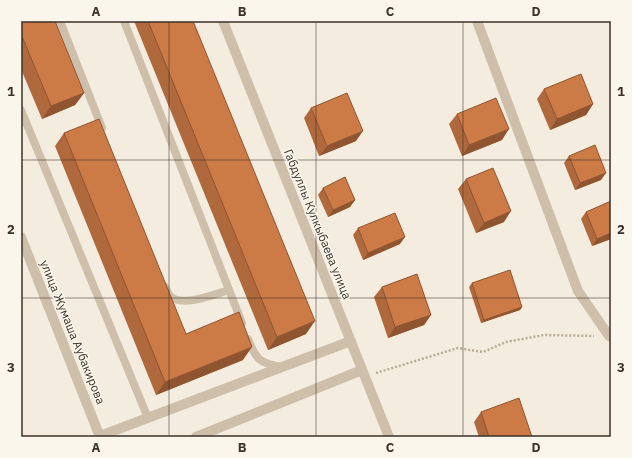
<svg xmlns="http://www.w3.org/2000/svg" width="632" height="458" font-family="'IBM Plex Sans',sans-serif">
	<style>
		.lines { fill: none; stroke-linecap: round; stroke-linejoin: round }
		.path { stroke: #b9aa94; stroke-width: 2.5; stroke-dasharray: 2 2; stroke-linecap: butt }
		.service { stroke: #cdbfaa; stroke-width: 8 }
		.minor { stroke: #cdbfaa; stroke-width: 10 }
		.wall { fill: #af693c }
		.shaded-wall { fill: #8f5531 }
		.building { fill: #cc7a46; stroke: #8f5531 }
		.grid { fill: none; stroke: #3b322a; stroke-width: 1; stroke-opacity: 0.55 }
		.labels { text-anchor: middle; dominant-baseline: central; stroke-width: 3; stroke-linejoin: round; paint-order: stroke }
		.street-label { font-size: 12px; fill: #3b322a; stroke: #fbf6ec }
		.neatline { fill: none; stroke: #3b322a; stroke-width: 1.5 }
		.grid-label { font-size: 13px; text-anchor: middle; font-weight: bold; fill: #3b322a }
	</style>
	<rect width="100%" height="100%" fill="#f4eddf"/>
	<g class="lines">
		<path class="path" d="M 376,373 L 458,348 L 483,352 L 506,342 L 544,335 L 594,336"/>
		<path class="service" d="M 60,21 L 102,128
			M 124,21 L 242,323
			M 21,110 L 148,418
			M 165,287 C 167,290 168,294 170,296 C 182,308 215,294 229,290
			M 248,339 C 256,359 259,363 281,367"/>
		<path class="minor" d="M 223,21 L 389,437
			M 477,21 L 578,291 L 609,336 L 611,335
			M 21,237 L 100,437
			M 100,436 L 351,341
			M 196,437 L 362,370"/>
	</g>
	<path class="wall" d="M 21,21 L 84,93 L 75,105 L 42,119 L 21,69 Z
		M 134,21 L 193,21 L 306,334 L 268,350 Z
		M 544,89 L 593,104 L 586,115 L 550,130 L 537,99 Z
		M 311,108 L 356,141 L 319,156 L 304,118 Z
		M 457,114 L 502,140 L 462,156 L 449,124 Z
		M 64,133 L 186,334 L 243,360 L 156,395 L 55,146 Z
		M 569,156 L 601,180 L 575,190 L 564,163 Z
		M 466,179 L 504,222 L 476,233 L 458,189 Z
		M 323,188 L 355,200 L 350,207 L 328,217 L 318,195 Z
		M 586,212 L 611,239 L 592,246 L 581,219 Z
		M 358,228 L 400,244 L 363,260 L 353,235 Z
		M 472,283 L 522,307 L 520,310 L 481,323 L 469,287 Z
		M 382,287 L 431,315 L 424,325 L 388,338 L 374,297 Z
		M 481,412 L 532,437 L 479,437 L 474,422 Z"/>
	<path class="shaded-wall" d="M 84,93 L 75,105 L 42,119 L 51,106 Z
		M 593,104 L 586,115 L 550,130 L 557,119 Z
		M 509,129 L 502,140 L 462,156 L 469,145 Z
		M 363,131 L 356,141 L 319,156 L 327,146 Z
		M 606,173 L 601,180 L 575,190 L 580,183 Z
		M 355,200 L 350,207 L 328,217 L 333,210 Z
		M 511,211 L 504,222 L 476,233 L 484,223 Z
		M 611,233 L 611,239 L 592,246 L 597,239 Z
		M 405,237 L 400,244 L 363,260 L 368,253 Z
		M 522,307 L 520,310 L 481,323 L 484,320 Z
		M 431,315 L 424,325 L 388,338 L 395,327 Z
		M 315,321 L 306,334 L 268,350 L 277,337 Z
		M 252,347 L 243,360 L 156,395 L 165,382 Z"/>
	<path class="building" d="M 21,21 L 55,21 L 84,93 L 51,106 L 21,34 Z
		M 148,21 L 193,21 L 315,321 L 277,337 Z
		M 581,74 L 593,104 L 557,119 L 544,89 Z
		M 347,93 L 363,131 L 327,146 L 311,108 Z
		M 496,98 L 509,129 L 469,145 L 457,114 Z
		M 99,119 L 186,334 L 239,312 L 252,347 L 165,382 L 64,133 Z
		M 595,145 L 606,173 L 580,183 L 569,156 Z
		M 493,168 L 511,211 L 484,223 L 466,179 Z
		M 345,177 L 355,200 L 333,210 L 323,188 Z
		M 611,201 L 611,233 L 597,239 L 586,212 Z
		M 395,213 L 405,237 L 368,253 L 358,228 Z
		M 510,270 L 522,307 L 484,320 L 472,283 Z
		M 417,274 L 431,315 L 395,327 L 382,287 Z
		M 519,398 L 532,437 L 489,437 L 481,412 Z"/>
	<path class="grid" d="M 169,21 L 169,437M 316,21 L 316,437M 463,21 L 463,437M 21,160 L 611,160M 21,298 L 611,298"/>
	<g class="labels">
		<g class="street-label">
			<text transform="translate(318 224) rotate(68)">Габдуллы Кулкыбаева улица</text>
			<text transform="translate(73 332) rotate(68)">улица Жумаша Аубакирова</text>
		</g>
	</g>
	<rect width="632" height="458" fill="none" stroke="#fbf6ec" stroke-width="44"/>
	<rect x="22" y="22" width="588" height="414" class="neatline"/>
	<g class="grid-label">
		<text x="96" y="16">A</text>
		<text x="242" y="16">B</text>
		<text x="390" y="16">C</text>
		<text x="536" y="16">D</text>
		<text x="11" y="96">1</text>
		<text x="621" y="96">1</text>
		<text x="11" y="234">2</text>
		<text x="621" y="234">2</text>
		<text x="11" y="372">3</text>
		<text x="621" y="372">3</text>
		<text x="96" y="452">A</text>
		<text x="242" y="452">B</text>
		<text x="390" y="452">C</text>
		<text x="536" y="452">D</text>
	</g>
</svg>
